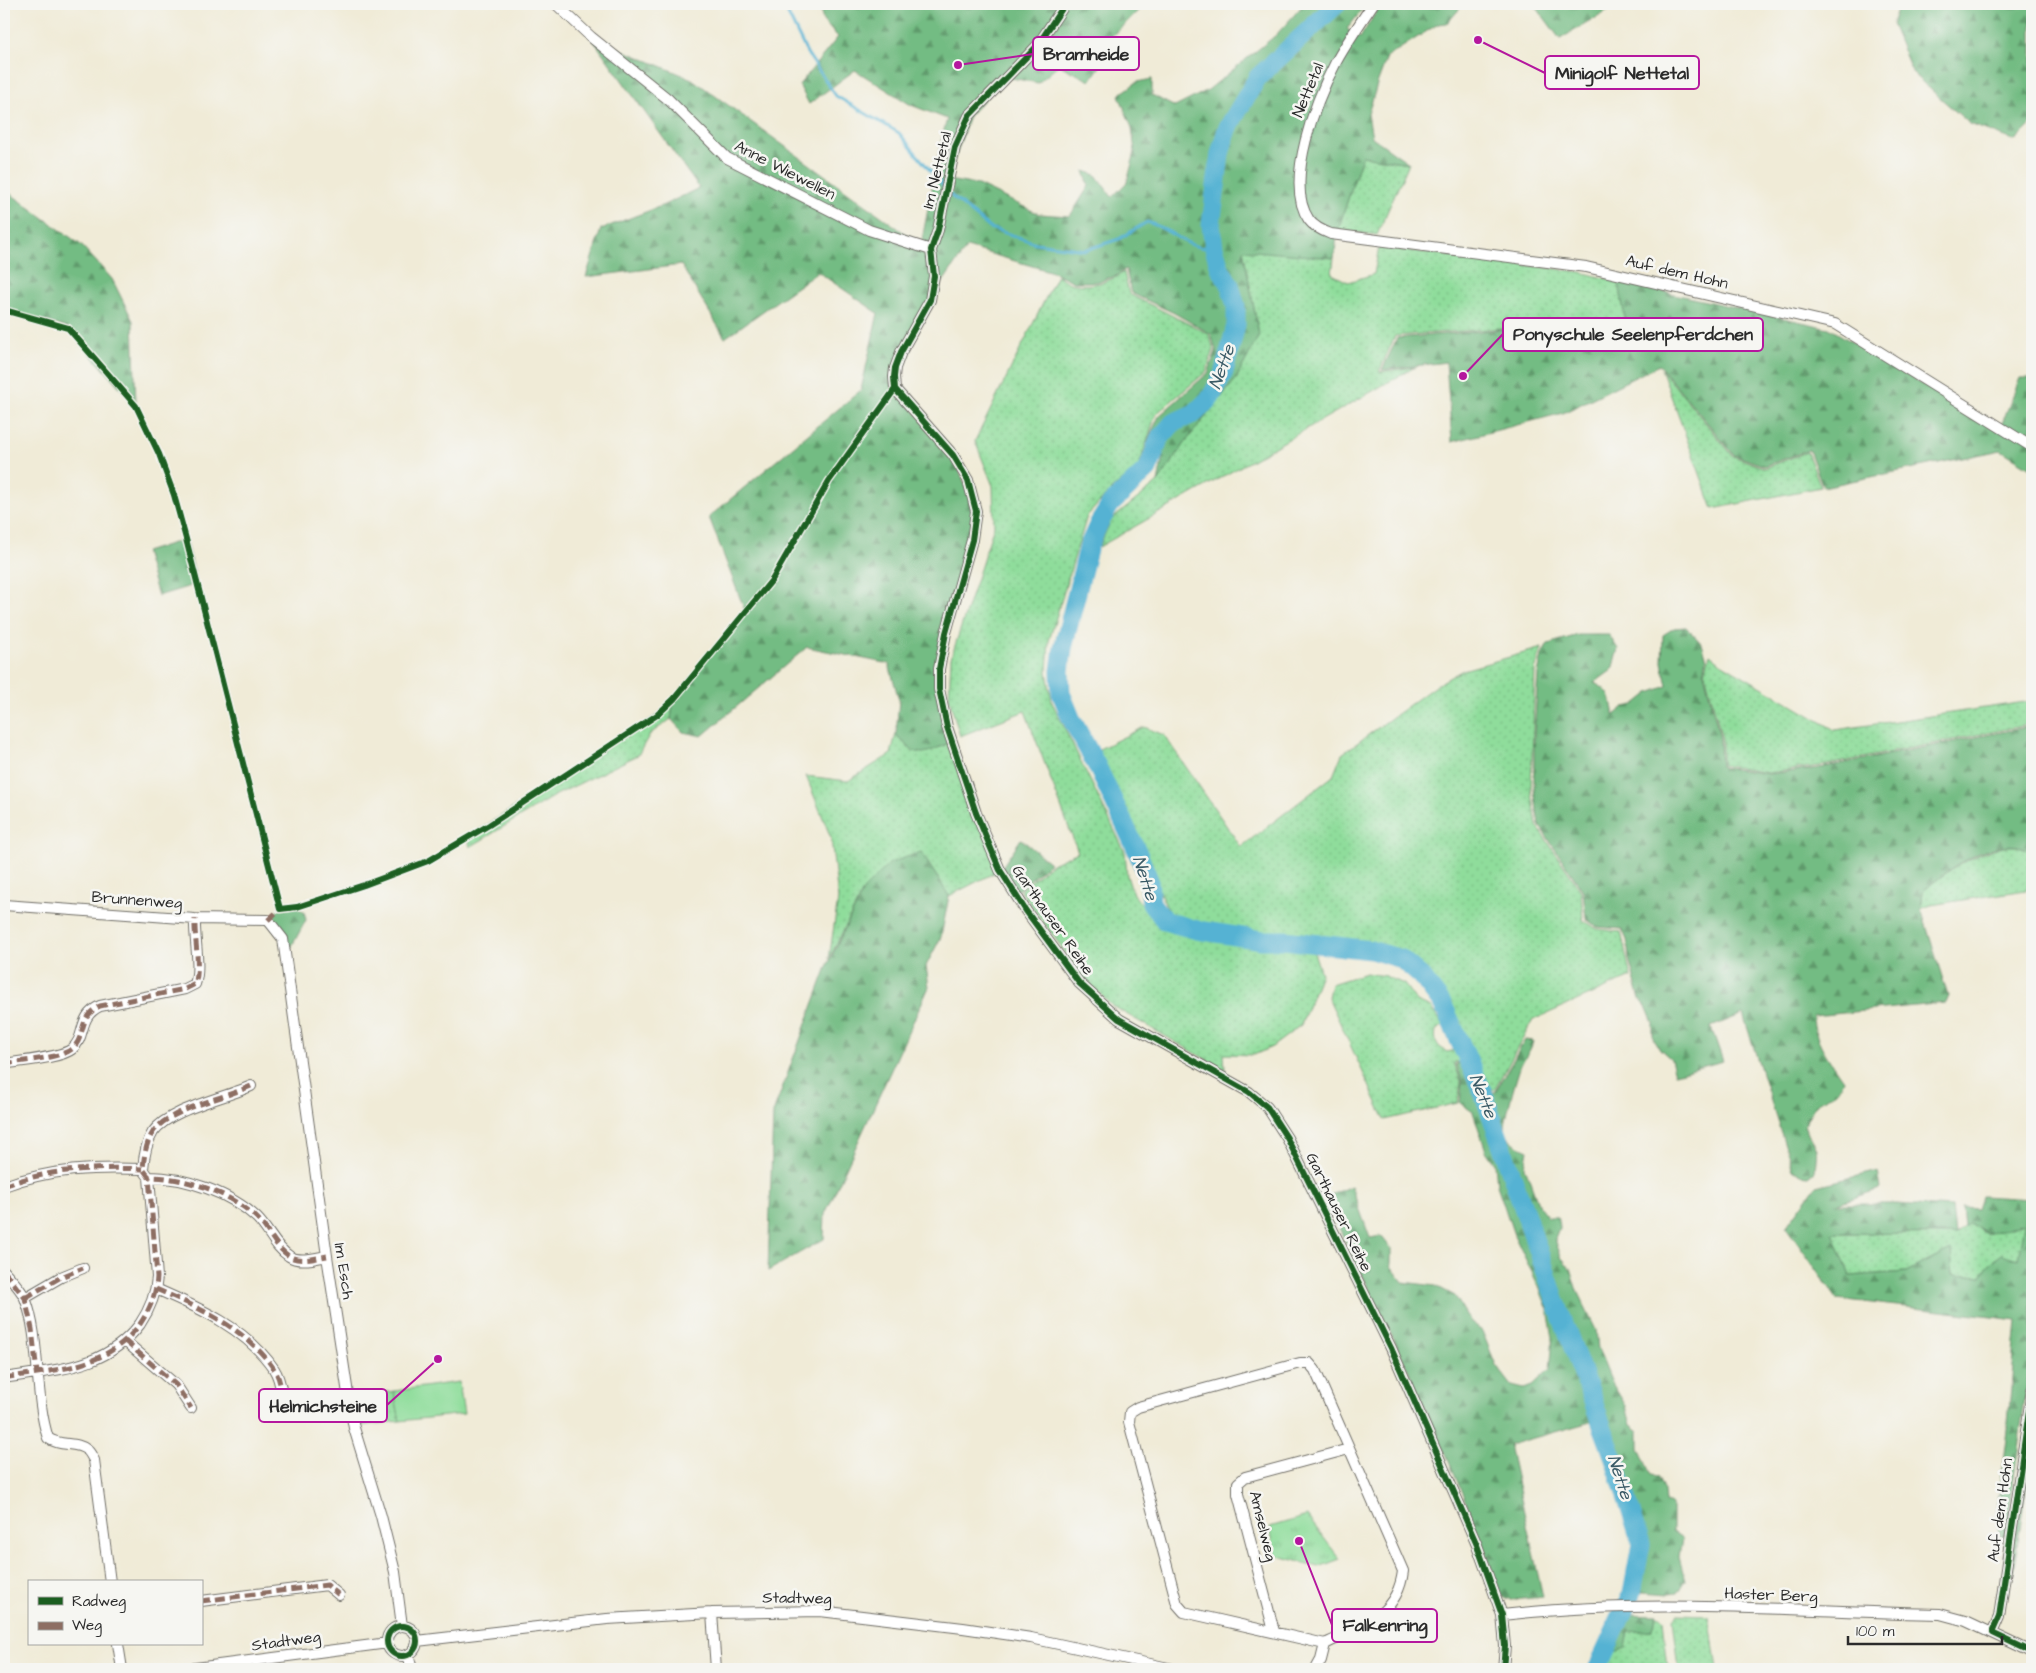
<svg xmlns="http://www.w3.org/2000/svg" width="2036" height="1673" font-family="'Architects Daughter',sans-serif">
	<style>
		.grass { fill: url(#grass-dots); stroke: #5d8463 }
		.forest { fill: url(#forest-firs); stroke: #4f7457 }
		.park { fill: url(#park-tufts); stroke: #5d8463 }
		.garden { fill: #8fdd9b; stroke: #5d8463 }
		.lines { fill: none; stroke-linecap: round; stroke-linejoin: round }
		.stream { stroke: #55b2d3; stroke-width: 3 }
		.river { stroke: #55b2d3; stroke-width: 19 }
		.minor-casing { stroke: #706e67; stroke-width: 12 }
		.minor { stroke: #fff; stroke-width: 10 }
		.quiet { stroke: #8d6e63; stroke-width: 5; stroke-dasharray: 10 5; stroke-linecap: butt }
		.cycleway-casing { stroke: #f6f6f2; stroke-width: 9 }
		.cycleway { stroke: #1b5e20; stroke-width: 6 }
		.labels { text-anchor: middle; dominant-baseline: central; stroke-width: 5; stroke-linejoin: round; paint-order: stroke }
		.street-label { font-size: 16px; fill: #2b2b2b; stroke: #f6f6f2 }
		.water-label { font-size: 18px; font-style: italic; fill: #3a5a66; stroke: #f6f6f2 }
		.leader { fill: none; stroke: #b5179e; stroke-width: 2 }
		.callout-dot { fill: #b5179e; stroke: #f6f6f2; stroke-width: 2 }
		.callout { fill: #f6f6f2; stroke: #b5179e; stroke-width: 2 }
		.callout-label { font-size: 18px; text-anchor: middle; font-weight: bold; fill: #2b2b2b }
	</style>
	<defs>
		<pattern id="grass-dots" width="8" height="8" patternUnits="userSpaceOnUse" patternTransform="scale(1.25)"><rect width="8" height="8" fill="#8fdd9b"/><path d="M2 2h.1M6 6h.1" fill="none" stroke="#7cbe86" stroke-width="1.8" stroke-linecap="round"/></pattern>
		<pattern id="forest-firs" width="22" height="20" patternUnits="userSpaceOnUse" patternTransform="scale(1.25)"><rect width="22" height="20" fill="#73bc83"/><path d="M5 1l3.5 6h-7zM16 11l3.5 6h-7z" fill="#5f996b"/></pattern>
		<pattern id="park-tufts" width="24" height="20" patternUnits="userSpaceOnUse" patternTransform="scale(1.25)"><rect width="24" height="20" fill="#8fdd9b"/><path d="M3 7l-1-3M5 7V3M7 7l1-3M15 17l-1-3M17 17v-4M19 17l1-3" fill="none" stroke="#7cbe86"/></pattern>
	</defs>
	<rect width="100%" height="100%" fill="#f6f6f2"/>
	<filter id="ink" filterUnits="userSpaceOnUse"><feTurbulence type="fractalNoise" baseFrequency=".02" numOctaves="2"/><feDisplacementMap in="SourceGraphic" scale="10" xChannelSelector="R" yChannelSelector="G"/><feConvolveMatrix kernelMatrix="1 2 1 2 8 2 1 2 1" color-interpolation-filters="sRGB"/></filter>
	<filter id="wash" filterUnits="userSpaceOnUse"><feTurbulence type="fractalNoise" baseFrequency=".0096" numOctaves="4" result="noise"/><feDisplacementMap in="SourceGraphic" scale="20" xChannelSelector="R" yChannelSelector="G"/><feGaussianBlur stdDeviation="1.12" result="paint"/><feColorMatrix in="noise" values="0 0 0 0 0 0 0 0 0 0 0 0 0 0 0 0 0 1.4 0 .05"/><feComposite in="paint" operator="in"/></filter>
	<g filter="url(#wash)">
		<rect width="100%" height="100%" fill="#f0ebd7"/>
		<path class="grass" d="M 1362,156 L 1409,163 L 1377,235 L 1338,230 Z
			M 1379,247 L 1581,272 L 1619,282 L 1625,319 L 1395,336 L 1379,372 L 1415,367 L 1099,547 L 1111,520 L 1158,482 L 1190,436 L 1236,379 L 1259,335 L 1243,249 L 1334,258 L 1332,274 L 1348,282 L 1374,274 Z
			M 1124,272 L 1129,294 L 1209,334 L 1214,350 L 1206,372 L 1156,414 L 1139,466 L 1110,491 L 1087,516 L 1049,641 L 1047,672 L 1052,702 L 1125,852 L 1127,876 L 1133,894 L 1162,928 L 1262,945 L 1313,949 L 1321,974 L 1301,1025 L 1272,1047 L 1254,1055 L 1224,1054 L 1225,1070 L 1112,1006 L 1084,978 L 1020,890 L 1052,864 L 1078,852 L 1025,711 L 960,736 L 949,698 L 951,658 L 994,526 L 993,486 L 975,441 L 1057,275 C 1062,278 1069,284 1074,284 C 1092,287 1110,282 1124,272 Z
			M 1661,369 L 1733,456 L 1765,468 L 1807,452 L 1821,487 L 1713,509 Z
			M 1542,648 L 1535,670 L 1531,787 L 1537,826 L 1581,891 L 1583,920 L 1597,929 L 1621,932 L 1631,977 L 1533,1020 L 1495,1089 L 1489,1090 C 1470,1048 1451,991 1412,963 C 1404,958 1394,954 1385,950 L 1180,922 L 1171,917 L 1095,751 L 1144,727 L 1164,735 L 1241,847 L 1333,776 L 1342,754 L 1438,684 L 1463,670 Z
			M 1710,654 L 1721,663 L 1835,730 L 2032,701 L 2032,724 L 1827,765 L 1768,773 L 1722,765 L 1722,739 L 1705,673 Z
			M 674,699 L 671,719 L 650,734 L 638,755 L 554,796 L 470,847 L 468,837 L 636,729 L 657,715 Z
			M 896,734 L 912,751 L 941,747 L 951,742 L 1000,870 L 949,896 L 921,852 L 864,889 L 829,959 L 838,899 L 831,838 L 806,776 L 848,781 L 891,754 Z
			M 2003,846 L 2018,846 L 2032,852 L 2032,889 L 1931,905 L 1921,909 L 1923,891 C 1947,870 1973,855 2003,846 Z
			M 1366,973 L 1385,976 L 1404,984 L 1417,1002 L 1431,1008 L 1443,1026 L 1436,1030 C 1434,1042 1437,1046 1447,1052 L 1456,1050 L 1461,1062 L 1454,1063 L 1461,1081 L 1458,1103 L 1385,1120 L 1328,997 L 1331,984 Z
			M 2025,1222 L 2018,1259 L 1988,1265 L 1981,1277 L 1953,1275 L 1950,1251 L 1906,1272 L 1850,1276 L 1833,1233 L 1955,1234 L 1968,1223 L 1987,1234 Z
			M 394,1391 L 400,1421 L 358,1426 L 348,1397 Z
			M 1677,1614 L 1709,1615 L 1717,1669 L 1679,1669 L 1673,1619 Z
			M 1658,1615 L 1663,1619 L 1668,1669 L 1604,1669 L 1611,1653 L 1629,1631 L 1651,1629 Z"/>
		<path class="forest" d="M 819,4 L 1145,4 L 1111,37 L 1101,65 L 1090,81 L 1059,65 L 1038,83 L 1006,77 L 969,116 L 948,180 L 978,185 L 1039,214 L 1070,216 L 1089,186 L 1084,171 L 1096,175 L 1112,197 L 1127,182 L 1135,152 L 1132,128 L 1119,95 L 1137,82 L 1152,79 L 1152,95 L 1175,107 L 1208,90 L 1276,35 L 1304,4 L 1367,4 L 1347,29 L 1360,38 L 1381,4 L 1416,4 L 1431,8 L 1434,4 L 1464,4 L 1447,23 L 1438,24 L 1387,57 L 1378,81 L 1368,114 L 1372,137 L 1409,163 L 1362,156 L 1338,230 L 1334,258 L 1243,250 L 1259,335 L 1236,379 L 1190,436 L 1158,482 L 1163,456 L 1147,442 L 1159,416 L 1208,373 L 1216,351 L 1211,334 L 1174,313 L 1131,293 L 1126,269 L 1116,276 L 1097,282 L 1074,282 L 1056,273 L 967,247 L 929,302 L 901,352 L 895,389 L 953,455 L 976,511 L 939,669 L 951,742 C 921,755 920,761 896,734 L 899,700 L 889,664 L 807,647 L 702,736 L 683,732 L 671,719 L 674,699 L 745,611 L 709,517 L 861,390 L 878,313 L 818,272 L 725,338 L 681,265 L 586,277 L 601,229 L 664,205 L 699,188 L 591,37 L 692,79 L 921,245 L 941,141 L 947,119 L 911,105 L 855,70 L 809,104 L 799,85 L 838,37 L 823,21 Z
			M 1534,4 L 1620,4 L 1560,39 Z
			M 1899,4 L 2032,4 L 2032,124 L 2015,141 L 1970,124 L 1913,74 L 1892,24 Z
			M 4,189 L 81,245 L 112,279 L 133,321 L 136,406 L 68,328 L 4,310 Z
			M 1619,282 L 1829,328 L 1999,431 L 2020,378 L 2032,378 L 2032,469 L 2001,450 L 1823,487 L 1809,450 L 1765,466 L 1734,455 L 1659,365 L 1563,413 L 1452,442 L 1446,362 L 1382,370 L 1397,338 L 1625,319 Z
			M 186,539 L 197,584 L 158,596 L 145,552 Z
			M 1686,627 L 1702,644 L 1707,659 L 1704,673 L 1720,738 L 1721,767 L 1769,774 L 1820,768 L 2032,726 L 2032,852 C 2028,850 2022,847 2018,846 C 1988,840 1944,873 1923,891 L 1921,909 L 1948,996 L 1945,1003 L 1813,1016 C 1813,1039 1830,1061 1843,1080 C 1835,1098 1834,1091 1820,1101 C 1812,1107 1808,1118 1804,1126 L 1817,1149 L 1815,1171 L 1809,1176 L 1800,1175 L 1793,1170 L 1743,1014 L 1711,1027 L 1723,1061 L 1675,1074 L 1671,1059 L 1660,1049 L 1653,1038 L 1653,1023 L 1646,1006 L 1640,999 L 1629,959 L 1627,940 L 1622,929 L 1597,927 L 1586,919 L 1583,891 L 1539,825 L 1534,788 L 1534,734 L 1538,674 L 1542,655 L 1548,644 L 1578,635 L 1609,635 L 1618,649 L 1612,670 L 1594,683 C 1612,691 1610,698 1614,715 L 1624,707 L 1634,705 L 1649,693 L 1667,686 L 1662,662 L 1663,635 L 1674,628 Z
			M 1021,839 L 1050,863 L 1014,893 L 1000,870 Z
			M 921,852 L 949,896 L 941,937 L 926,966 L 929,987 L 825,1214 L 824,1239 L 768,1271 L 773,1113 L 828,964 L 864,889 L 890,863 Z
			M 297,907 L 304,912 L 306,920 L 286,957 L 283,939 L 268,920 L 280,909 Z
			M 1525,1040 L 1533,1041 C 1531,1051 1525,1056 1521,1065 C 1517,1075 1504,1121 1505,1130 C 1507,1141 1519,1146 1528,1150 L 1525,1167 L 1539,1206 L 1548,1217 L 1558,1217 L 1559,1229 L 1555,1239 L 1561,1257 L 1570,1268 L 1577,1291 L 1596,1330 L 1598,1349 L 1612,1383 L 1626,1406 L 1631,1425 L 1639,1431 L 1639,1448 L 1650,1473 L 1658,1477 L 1664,1491 L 1665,1503 L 1672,1505 L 1672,1532 L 1682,1539 L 1679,1557 L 1685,1580 L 1677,1593 L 1669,1594 L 1629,1591 L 1637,1544 L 1611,1461 L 1594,1421 L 1509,1445 L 1543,1597 L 1512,1600 L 1501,1596 C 1454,1459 1389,1328 1324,1198 L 1351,1186 L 1370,1238 L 1381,1236 L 1391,1248 L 1391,1266 L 1403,1282 L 1436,1286 L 1455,1296 L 1471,1323 L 1482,1331 L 1496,1365 L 1512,1386 L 1524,1389 L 1532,1386 L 1550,1369 L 1553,1338 L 1548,1310 L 1539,1287 L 1514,1235 L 1497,1185 L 1495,1164 L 1486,1151 L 1473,1112 L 1460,1103 L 1462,1081 L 1456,1064 L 1463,1063 L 1489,1091 L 1495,1092 Z
			M 1878,1171 L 1881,1189 L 1835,1204 L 1896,1204 L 1952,1207 L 1955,1234 L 1833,1233 L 1850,1276 L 1906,1272 L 1951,1250 L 1953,1275 L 1981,1277 L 1988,1265 L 2002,1254 L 2018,1259 L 2024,1223 L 1987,1234 L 1969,1223 L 1964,1227 L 1962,1207 L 1977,1208 L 1981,1196 L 2032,1199 L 2032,1348 L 2006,1535 L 2001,1539 L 1996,1520 L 2008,1422 L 2017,1320 L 1837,1299 L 1786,1227 L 1816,1186 Z
			M 2032,1420 L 2032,1451 L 2013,1573 L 2008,1575 Z
			M 1618,1614 L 1658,1615 L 1651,1629 L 1629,1631 L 1626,1648 L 1611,1653 L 1604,1669 L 1594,1669 Z"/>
		<path class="park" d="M 1307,1516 L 1340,1559 L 1319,1567 L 1275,1555 L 1270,1527 Z"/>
		<path class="garden" d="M 459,1382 L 464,1414 L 400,1421 L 394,1391 Z"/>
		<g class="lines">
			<path class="stream" d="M 783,4 L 807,53 L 836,96 L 899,133 L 943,186
				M 950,195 L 990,228 L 1036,243 L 1085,250 L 1119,239 L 1147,222 C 1171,228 1187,251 1214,248"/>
			<path class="river" d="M 1337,4 L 1258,77 L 1227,129 L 1220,154 L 1211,225 L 1214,248 L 1220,268 L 1230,285 L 1236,306 L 1236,325 L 1230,349 L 1223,375 L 1211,397 L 1195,413 L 1173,423 L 1159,439 L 1148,469 L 1111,504 L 1099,523 L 1089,545 L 1063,648 L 1060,671 L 1061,693 L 1071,718 L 1097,766 L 1137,851 L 1149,880 L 1151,903 L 1165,921 L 1197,930 L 1262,940 L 1284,940 L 1371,950 L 1401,959 L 1422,977 L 1443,1005 L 1484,1095 L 1559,1310 L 1614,1458 L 1641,1544 L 1632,1593 L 1597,1669"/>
		</g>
	</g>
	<g filter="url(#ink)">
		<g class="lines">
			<defs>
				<path id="minor" d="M 556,4 L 591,37 L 668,99 L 727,158 L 869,230 L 931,250
					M 1065,4 L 1037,46 L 969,116 L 955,147 L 938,230 L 931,250 L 934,276 L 930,300 L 901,352 L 895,368 L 894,377 L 895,389 L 953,455 L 968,480 L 976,511 L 972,540 L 946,633 L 939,669 L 939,689 L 947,727 L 976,813 L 1000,870 L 1026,911 L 1079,983 L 1119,1019 L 1249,1092 L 1267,1107 L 1287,1138 L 1391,1348 L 1477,1545 L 1502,1615 L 1505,1646 L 1503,1669
					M 1373,4 C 1360,23 1347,42 1336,62 C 1317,98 1283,183 1309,220 C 1314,227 1323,231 1331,234 L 1586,267 L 1835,324 L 2032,447
					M 4,905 L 195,919 L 268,920 L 283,939 L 327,1256 L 350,1407 L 354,1428 L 381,1516 L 395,1572 L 402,1626
					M 4,1064 C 20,1061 61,1058 72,1049 C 87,1036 77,1017 100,1006 L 185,989 L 195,984 C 201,967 194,939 195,919
					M 251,1086 C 225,1098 169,1109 153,1132 C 146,1143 144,1156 143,1169 L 149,1177 C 185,1177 231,1193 257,1218 C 269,1230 275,1247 289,1256 C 299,1263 316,1258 327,1256
					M 4,1186 C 49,1169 95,1167 143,1169
					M 4,1271 C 11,1279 21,1289 25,1298 C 41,1339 34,1395 48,1438 C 60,1447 77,1441 87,1450 C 90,1452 92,1457 94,1460 L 110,1582
					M 156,1289 C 200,1308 247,1329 274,1369 C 283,1383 280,1396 285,1406 C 287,1409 291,1412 294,1414
					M 25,1298 L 61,1277 L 83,1268
					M 125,1341 L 176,1385 L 191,1408
					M 1300,1363 L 1309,1363 L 1315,1370 L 1403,1571 C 1398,1615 1361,1627 1325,1644 L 1184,1612 L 1177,1604 L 1129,1422 L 1130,1412 L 1138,1407 Z
					M 4,1378 C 56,1369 105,1370 140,1324 C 150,1309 156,1295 157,1277 L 149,1177
					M 201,1601 L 327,1585 L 339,1595
					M 712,1613 L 716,1669
					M 1502,1615 C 1647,1598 1794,1611 1940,1614 L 1966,1621 L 2032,1652
					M387 1641a15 15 0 1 1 30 0a15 15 0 1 1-30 0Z
					M 1274,1631 L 1238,1494 L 1238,1483 L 1245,1477 L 1349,1449
					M 1992,1633 L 1999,1617 L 2032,1390
					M 417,1641 L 607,1619 L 712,1613 L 820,1611 L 963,1628 L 1031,1638 L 1173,1669
					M 118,1644 L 122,1669
					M 408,1655 L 412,1669
					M 188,1669 L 388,1643
					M 1316,1669 L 1321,1660 L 1325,1644"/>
			</defs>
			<use href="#minor" class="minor-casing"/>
			<use href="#minor" class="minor"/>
			<path class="quiet" d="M 268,920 L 280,909
				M 4,1064 C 20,1061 61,1058 72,1049 C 87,1036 77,1017 100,1006 L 185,989 L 195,984 C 201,967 194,939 195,919
				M 251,1086 C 225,1098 169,1109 153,1132 C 146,1143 144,1156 143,1169 L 149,1177 C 185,1177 231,1193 257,1218 C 269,1230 275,1247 289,1256 C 299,1263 316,1258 327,1256
				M 4,1186 C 49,1169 95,1167 143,1169
				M 4,1271 L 25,1298 L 32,1329 L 37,1373
				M 156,1289 C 200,1308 247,1329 274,1369 C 283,1383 280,1396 285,1406 C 287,1409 291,1412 294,1414
				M 25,1298 L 61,1277 L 83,1268
				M 125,1341 L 176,1385 L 191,1408
				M 4,1378 C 56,1369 105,1370 140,1324 C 150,1309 156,1295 157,1277 L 149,1177
				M 201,1601 L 327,1585 L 339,1595"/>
			<defs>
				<path id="cycleway" d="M 1065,4 L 1037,46 L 969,116 L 955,147 L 938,230 L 931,250 L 934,276 L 930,300 L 901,352 L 895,368 L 894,377 L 895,389 L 953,455 L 968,480 L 976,511 L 972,540 L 946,633 L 939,669 L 939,689 L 947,727 L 976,813 L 1000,870 L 1026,911 L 1079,983 L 1119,1019 L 1249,1092 L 1267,1107 L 1287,1138 L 1391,1348 L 1477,1545 L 1502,1615 L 1505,1646 L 1503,1669
					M 4,310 L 68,328 L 136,406 L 159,454 L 174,495 L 186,539 L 280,909 L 297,907 L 364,885 L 428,861 L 489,825 L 657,715 L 674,699 L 772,580 L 829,481 L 895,389
					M 2032,1390 L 1999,1617 L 1992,1633 L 2032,1652
					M387 1641a15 15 0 1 1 30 0a15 15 0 1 1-30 0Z"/>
			</defs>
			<use href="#cycleway" class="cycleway-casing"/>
			<use href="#cycleway" class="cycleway"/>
		</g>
	</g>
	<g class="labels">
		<g class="street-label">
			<text transform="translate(1308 90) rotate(-67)">Nettetal</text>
			<text transform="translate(785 170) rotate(27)">Anne Wiewellen</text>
			<text transform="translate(937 170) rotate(-76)">Im Nettetal</text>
			<text transform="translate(1677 272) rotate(13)">Auf dem Hohn</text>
			<text transform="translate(137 900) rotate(4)">Brunnenweg</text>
			<text transform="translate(1053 920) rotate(55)">Garthauser Reihe</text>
			<text transform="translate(1339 1212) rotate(64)">Garthauser Reihe</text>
			<text transform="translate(344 1271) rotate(81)">Im Esch</text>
			<text transform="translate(2000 1510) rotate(-82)">Auf dem Hohn</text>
			<text transform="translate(1263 1526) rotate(76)">Amselweg</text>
			<text transform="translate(1771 1595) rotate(2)">Haster Berg</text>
			<text transform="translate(797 1598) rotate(1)">Stadtweg</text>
			<text transform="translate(286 1641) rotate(-8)">Stadtweg</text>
		</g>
		<g class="water-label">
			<text transform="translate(1222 367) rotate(-70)">Nette</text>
			<text transform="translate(1145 878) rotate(72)">Nette</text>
			<text transform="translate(1483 1096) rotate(68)">Nette</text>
			<text transform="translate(1620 1477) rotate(72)">Nette</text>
		</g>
	</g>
	<path class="leader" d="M958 65L1033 54M1478 40L1545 73M1463 376L1503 334M438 1359L387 1405M1299 1541L1332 1625"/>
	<g class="callout-dot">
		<circle cx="958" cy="65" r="5"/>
		<circle cx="1478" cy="40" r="5"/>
		<circle cx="1463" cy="376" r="5"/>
		<circle cx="438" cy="1359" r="5"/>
		<circle cx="1299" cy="1541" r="5"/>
	</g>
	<g class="callout">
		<rect x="1033" y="37" width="106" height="33" rx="5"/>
		<rect x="1545" y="56" width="154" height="33" rx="5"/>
		<rect x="1503" y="318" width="260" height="33" rx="5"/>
		<rect x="259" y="1389" width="128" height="33" rx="5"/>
		<rect x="1332" y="1609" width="105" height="33" rx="5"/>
	</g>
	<g class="callout-label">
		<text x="1086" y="60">Bramheide</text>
		<text x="1622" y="79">Minigolf Nettetal</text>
		<text x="1633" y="340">Ponyschule Seelenpferdchen</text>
		<text x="323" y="1412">Helmichsteine</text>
		<text x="1385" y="1631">Falkenring</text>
	</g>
	<rect width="2036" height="1673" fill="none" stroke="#f6f6f2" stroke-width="20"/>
	<rect x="28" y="1580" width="175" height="65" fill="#f6f6f2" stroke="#a5a5a2"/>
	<rect x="38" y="1597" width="25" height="8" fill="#1b5e20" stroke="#a5a5a2"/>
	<text x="72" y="1606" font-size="15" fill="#2b2b2b">Radweg</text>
	<rect x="38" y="1622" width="25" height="8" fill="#8d6e63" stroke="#a5a5a2"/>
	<text x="72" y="1630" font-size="15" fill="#2b2b2b">Weg</text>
	<path d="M1848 1636v8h154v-8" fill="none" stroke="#2b2b2b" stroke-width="2.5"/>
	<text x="1856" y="1636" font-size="15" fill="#2b2b2b" stroke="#f6f6f2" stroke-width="4" paint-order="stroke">100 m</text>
</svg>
